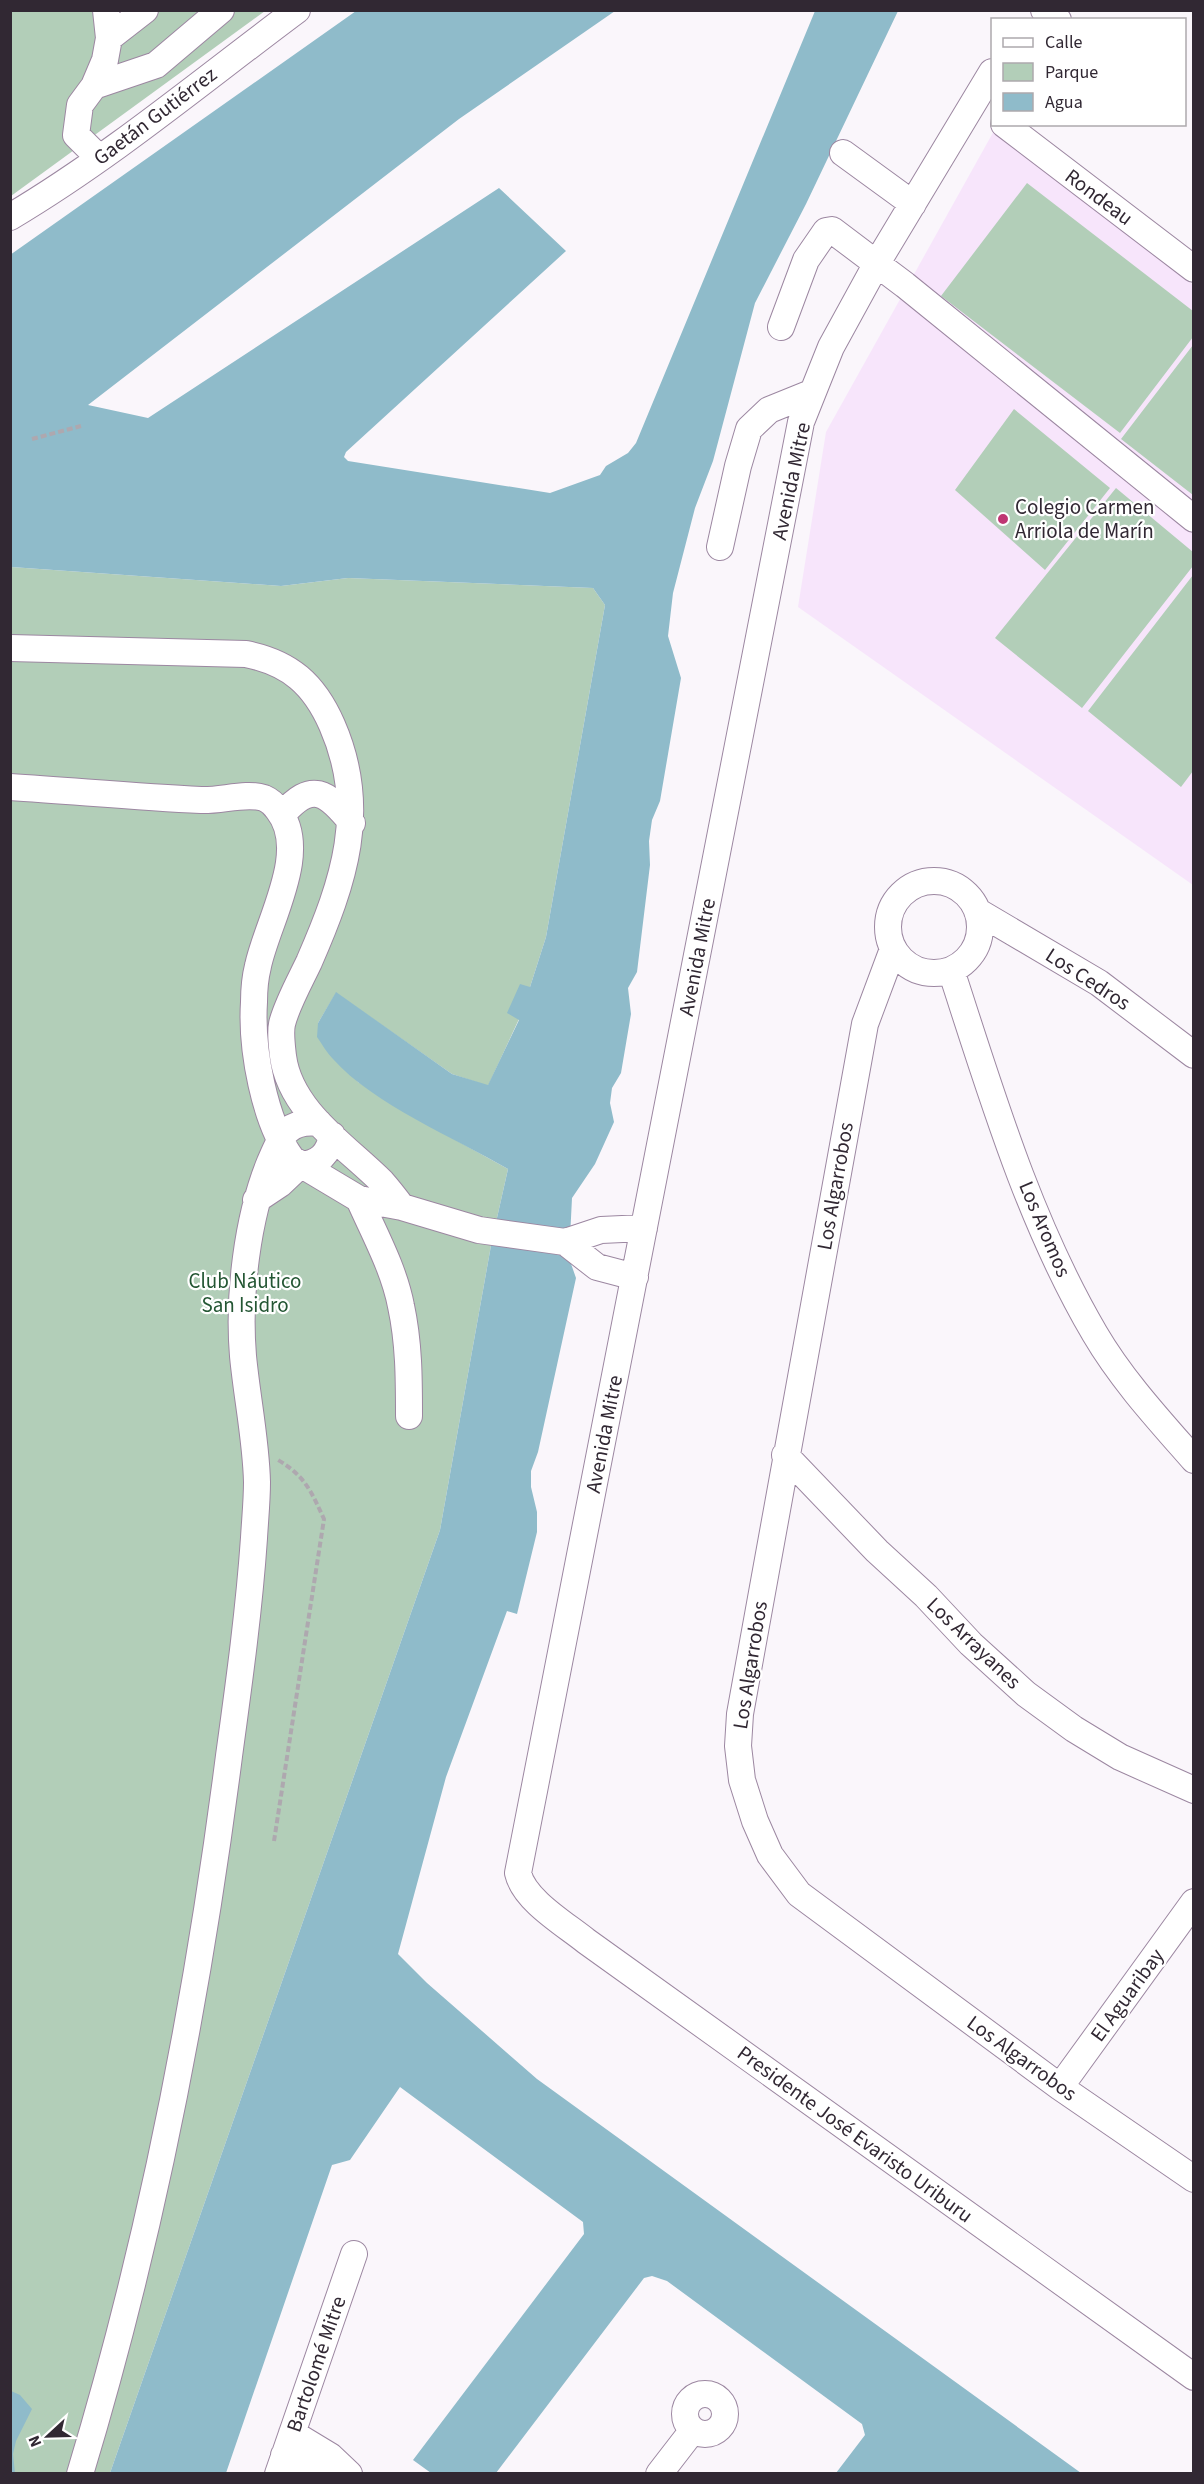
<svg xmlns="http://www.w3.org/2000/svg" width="1204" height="2484" font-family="'Source Sans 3',sans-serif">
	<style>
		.built { fill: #f7e5fb }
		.green { fill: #b2ceb8 }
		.water { fill: #8fbbca }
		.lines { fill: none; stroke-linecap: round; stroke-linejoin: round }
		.minor-casing { stroke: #9c87a1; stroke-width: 28 }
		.path { stroke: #aea8af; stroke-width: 4; stroke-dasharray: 6 3; stroke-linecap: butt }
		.minor { stroke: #fff; stroke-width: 26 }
		.poi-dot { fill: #bf3672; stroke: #fff; stroke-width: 2 }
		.labels { text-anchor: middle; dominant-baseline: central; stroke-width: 4.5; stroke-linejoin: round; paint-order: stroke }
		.street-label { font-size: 21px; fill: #312833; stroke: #fff }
		.poi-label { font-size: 21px; fill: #312833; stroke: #fff; text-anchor: start }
		.park-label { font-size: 21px; fill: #235633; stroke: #fff }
	</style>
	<rect width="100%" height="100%" fill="#faf6fb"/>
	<path class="built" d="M 995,129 L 1193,285 L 1193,885 L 798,607 L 826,432 Z"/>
	<path class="green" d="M 11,11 L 265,11 L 11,196 Z
		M 1027,183 L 1193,311 L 1193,337 L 1120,433 L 941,296 Z
		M 1193,345 L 1193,495 L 1121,439 Z
		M 1014,409 L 1110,488 L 1045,570 L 955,490 Z
		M 1116,488 L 1193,552 L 1193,566 L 1082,708 L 995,638 Z
		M 11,567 L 281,586 L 348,578 L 593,588 L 605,605 L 546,937 L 530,987 L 508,1012 L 519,1019 L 488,1086 L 452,1074 L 336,993 L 318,1023 L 358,1082 L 414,1117 L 508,1169 L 492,1240 L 440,1530 L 110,2473 L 11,2473 Z
		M 1193,575 L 1193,771 L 1181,787 L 1088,711 Z"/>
	<path class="water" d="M 356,11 L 615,11 L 459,119 L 88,405 L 148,418 L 499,188 L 566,251 L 346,452 L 344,457 L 348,461 L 550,493 L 600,475 L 606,466 L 628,453 L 636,443 L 815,11 L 898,11 L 806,204 L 755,303 L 713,461 L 695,508 L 673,593 L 668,636 L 681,678 L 660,801 L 652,820 L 649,841 L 650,865 L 637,972 L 628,988 L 631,1014 L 621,1073 L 612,1088 L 610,1103 L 614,1122 L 595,1164 L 572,1198 L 569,1258 L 576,1278 L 538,1452 L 531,1471 L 531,1487 L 537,1512 L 537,1532 L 517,1614 L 507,1611 L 446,1777 L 398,1954 L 427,1983 L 537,2079 L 1081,2473 L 836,2473 L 865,2435 L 862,2424 L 667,2281 L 652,2276 L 644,2278 L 496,2473 L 431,2473 L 413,2460 L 584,2234 L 583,2222 L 400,2087 L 350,2160 L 332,2165 L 226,2473 L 110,2473 L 440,1530 L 492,1240 L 508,1169 C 455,1138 373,1104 333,1059 C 327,1053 322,1044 317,1037 L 318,1023 L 336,992 L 452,1074 L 488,1085 L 519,1020 L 507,1013 L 520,984 L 530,987 L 546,937 L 605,605 L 593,588 L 348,578 L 281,586 L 11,567 L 10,255 Z
		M 11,2391 L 20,2395 L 32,2409 L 16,2441 L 13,2454 L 15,2473 L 11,2473 Z"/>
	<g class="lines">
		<defs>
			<path id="minor" d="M 1044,10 L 1058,20
				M 109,38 L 145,10
				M 992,72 L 877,263 L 831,347 L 801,422 L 518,1873 C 524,1900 565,1924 586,1941 L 1194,2377
				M 94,86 L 105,60 L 109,38 L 106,10
				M 1004,124 L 1194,269
				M 843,153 L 913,204
				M 99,158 L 76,135 L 80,105 L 94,86 L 156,65 L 221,10
				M 10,217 C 111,157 203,80 297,10
				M 781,327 L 806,260 L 826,231 L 832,230 L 905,285 L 1194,519
				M 720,547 L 738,466 L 749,429 L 769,410 L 811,393
				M 10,648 L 246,654 C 290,663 314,684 332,725 C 369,809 344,882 309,962 C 301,979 286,1006 282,1024 C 280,1033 282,1047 283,1056 C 290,1111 346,1146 382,1182 C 389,1190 396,1199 402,1207
				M 10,787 C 74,791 137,797 201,800 C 221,801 246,792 264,798 C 271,801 274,804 278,810 C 311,851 267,922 258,966 C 255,978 254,990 254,1002 C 251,1048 264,1122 292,1159 L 359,1199 L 402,1207 L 479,1230 L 565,1242 L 597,1267 L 635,1277
				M 282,815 C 312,780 327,792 352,823
				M888 927a46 46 0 1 1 92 0a46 46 0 1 1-92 0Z
				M 977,911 L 1099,983 L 1194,1055
				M 893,949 L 865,1024 L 740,1714 L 738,1746 L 742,1780 L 755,1821 L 770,1855 L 799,1894 L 1060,2087 L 1194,2179
				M 951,970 C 991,1093 1029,1222 1095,1334 C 1122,1380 1159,1420 1194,1460
				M 359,1199 C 374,1233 394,1269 401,1306 C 409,1343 409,1379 409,1416
				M 256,1200 L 280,1184 L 300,1165 C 319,1164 329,1154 332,1135
				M 565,1242 L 601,1230 L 644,1228
				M 785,1455 L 877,1551 L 926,1596 L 971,1644 L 1026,1694 L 1074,1729 L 1120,1757 L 1194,1790
				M 1060,2087 L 1194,1902
				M685 2414a20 20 0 1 1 40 0a20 20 0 1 1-40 0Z
				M 292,2433 L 330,2456 L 349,2474
				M 284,2455 L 322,2474
				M 80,2474 C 151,2240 198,1998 229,1756 C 239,1683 249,1611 254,1538 C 255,1520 257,1501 257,1482 C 256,1440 247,1398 243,1356 C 238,1296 247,1218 270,1162 C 281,1137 287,1119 319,1123
				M 278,2474 L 354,2254
				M 659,2474 L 693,2430"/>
		</defs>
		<use href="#minor" class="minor-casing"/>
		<path class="path" d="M 32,439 L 81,426
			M 274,1841 L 324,1519 C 311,1491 305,1476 278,1460"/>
		<use href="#minor" class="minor"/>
	</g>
	<circle class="poi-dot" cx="1003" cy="519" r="6"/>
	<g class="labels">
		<g class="street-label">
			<text transform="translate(155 116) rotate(-37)">Gaetán Gutiérrez</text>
			<text transform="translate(1099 197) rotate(37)">Rondeau</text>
			<text transform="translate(791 481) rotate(-78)">Avenida Mitre</text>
			<text transform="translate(697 957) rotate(-79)">Avenida Mitre</text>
			<text transform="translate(1088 979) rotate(33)">Los Cedros</text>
			<text transform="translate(835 1186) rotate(-80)">Los Algarrobos</text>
			<text transform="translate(1045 1229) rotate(67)">Los Aromos</text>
			<text transform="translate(604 1434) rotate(-79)">Avenida Mitre</text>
			<text transform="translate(974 1643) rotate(44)">Los Arrayanes</text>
			<text transform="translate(750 1665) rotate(-81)">Los Algarrobos</text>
			<text transform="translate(1127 1995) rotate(-54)">El Aguaribay</text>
			<text transform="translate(1022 2058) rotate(36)">Los Algarrobos</text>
			<text transform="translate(855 2134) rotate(36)">Presidente José Evaristo Uriburu</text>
			<text transform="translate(316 2364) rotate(-71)">Bartolomé Mitre</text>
		</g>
		<g class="poi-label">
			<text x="1015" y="507">Colegio Carmen<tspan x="1015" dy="24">Arriola de Marín</tspan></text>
		</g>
		<g class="park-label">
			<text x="245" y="1281">Club Náutico<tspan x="245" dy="24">San Isidro</tspan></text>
		</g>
	</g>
	<rect width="1204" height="2484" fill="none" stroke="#312833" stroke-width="24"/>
	<rect x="991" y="18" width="195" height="108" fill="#ffffff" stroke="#ada9ad" stroke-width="1.5"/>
	<rect x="1003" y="38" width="30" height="9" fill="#ffffff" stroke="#ada9ad" stroke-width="1.5"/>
	<text x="1045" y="48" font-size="18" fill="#312833">Calle</text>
	<rect x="1003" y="63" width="30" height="18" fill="#b2ceb8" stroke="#ada9ad" stroke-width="1.5"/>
	<text x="1045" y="78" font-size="18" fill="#312833">Parque</text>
	<rect x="1003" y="93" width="30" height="18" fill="#8fbbca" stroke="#ada9ad" stroke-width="1.5"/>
	<text x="1045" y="108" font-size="18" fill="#312833">Agua</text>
	<g transform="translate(48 2436) rotate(248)" stroke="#ffffff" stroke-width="4.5" paint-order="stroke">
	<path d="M0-4.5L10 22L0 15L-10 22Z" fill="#312833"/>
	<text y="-9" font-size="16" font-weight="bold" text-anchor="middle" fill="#312833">N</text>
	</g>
</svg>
